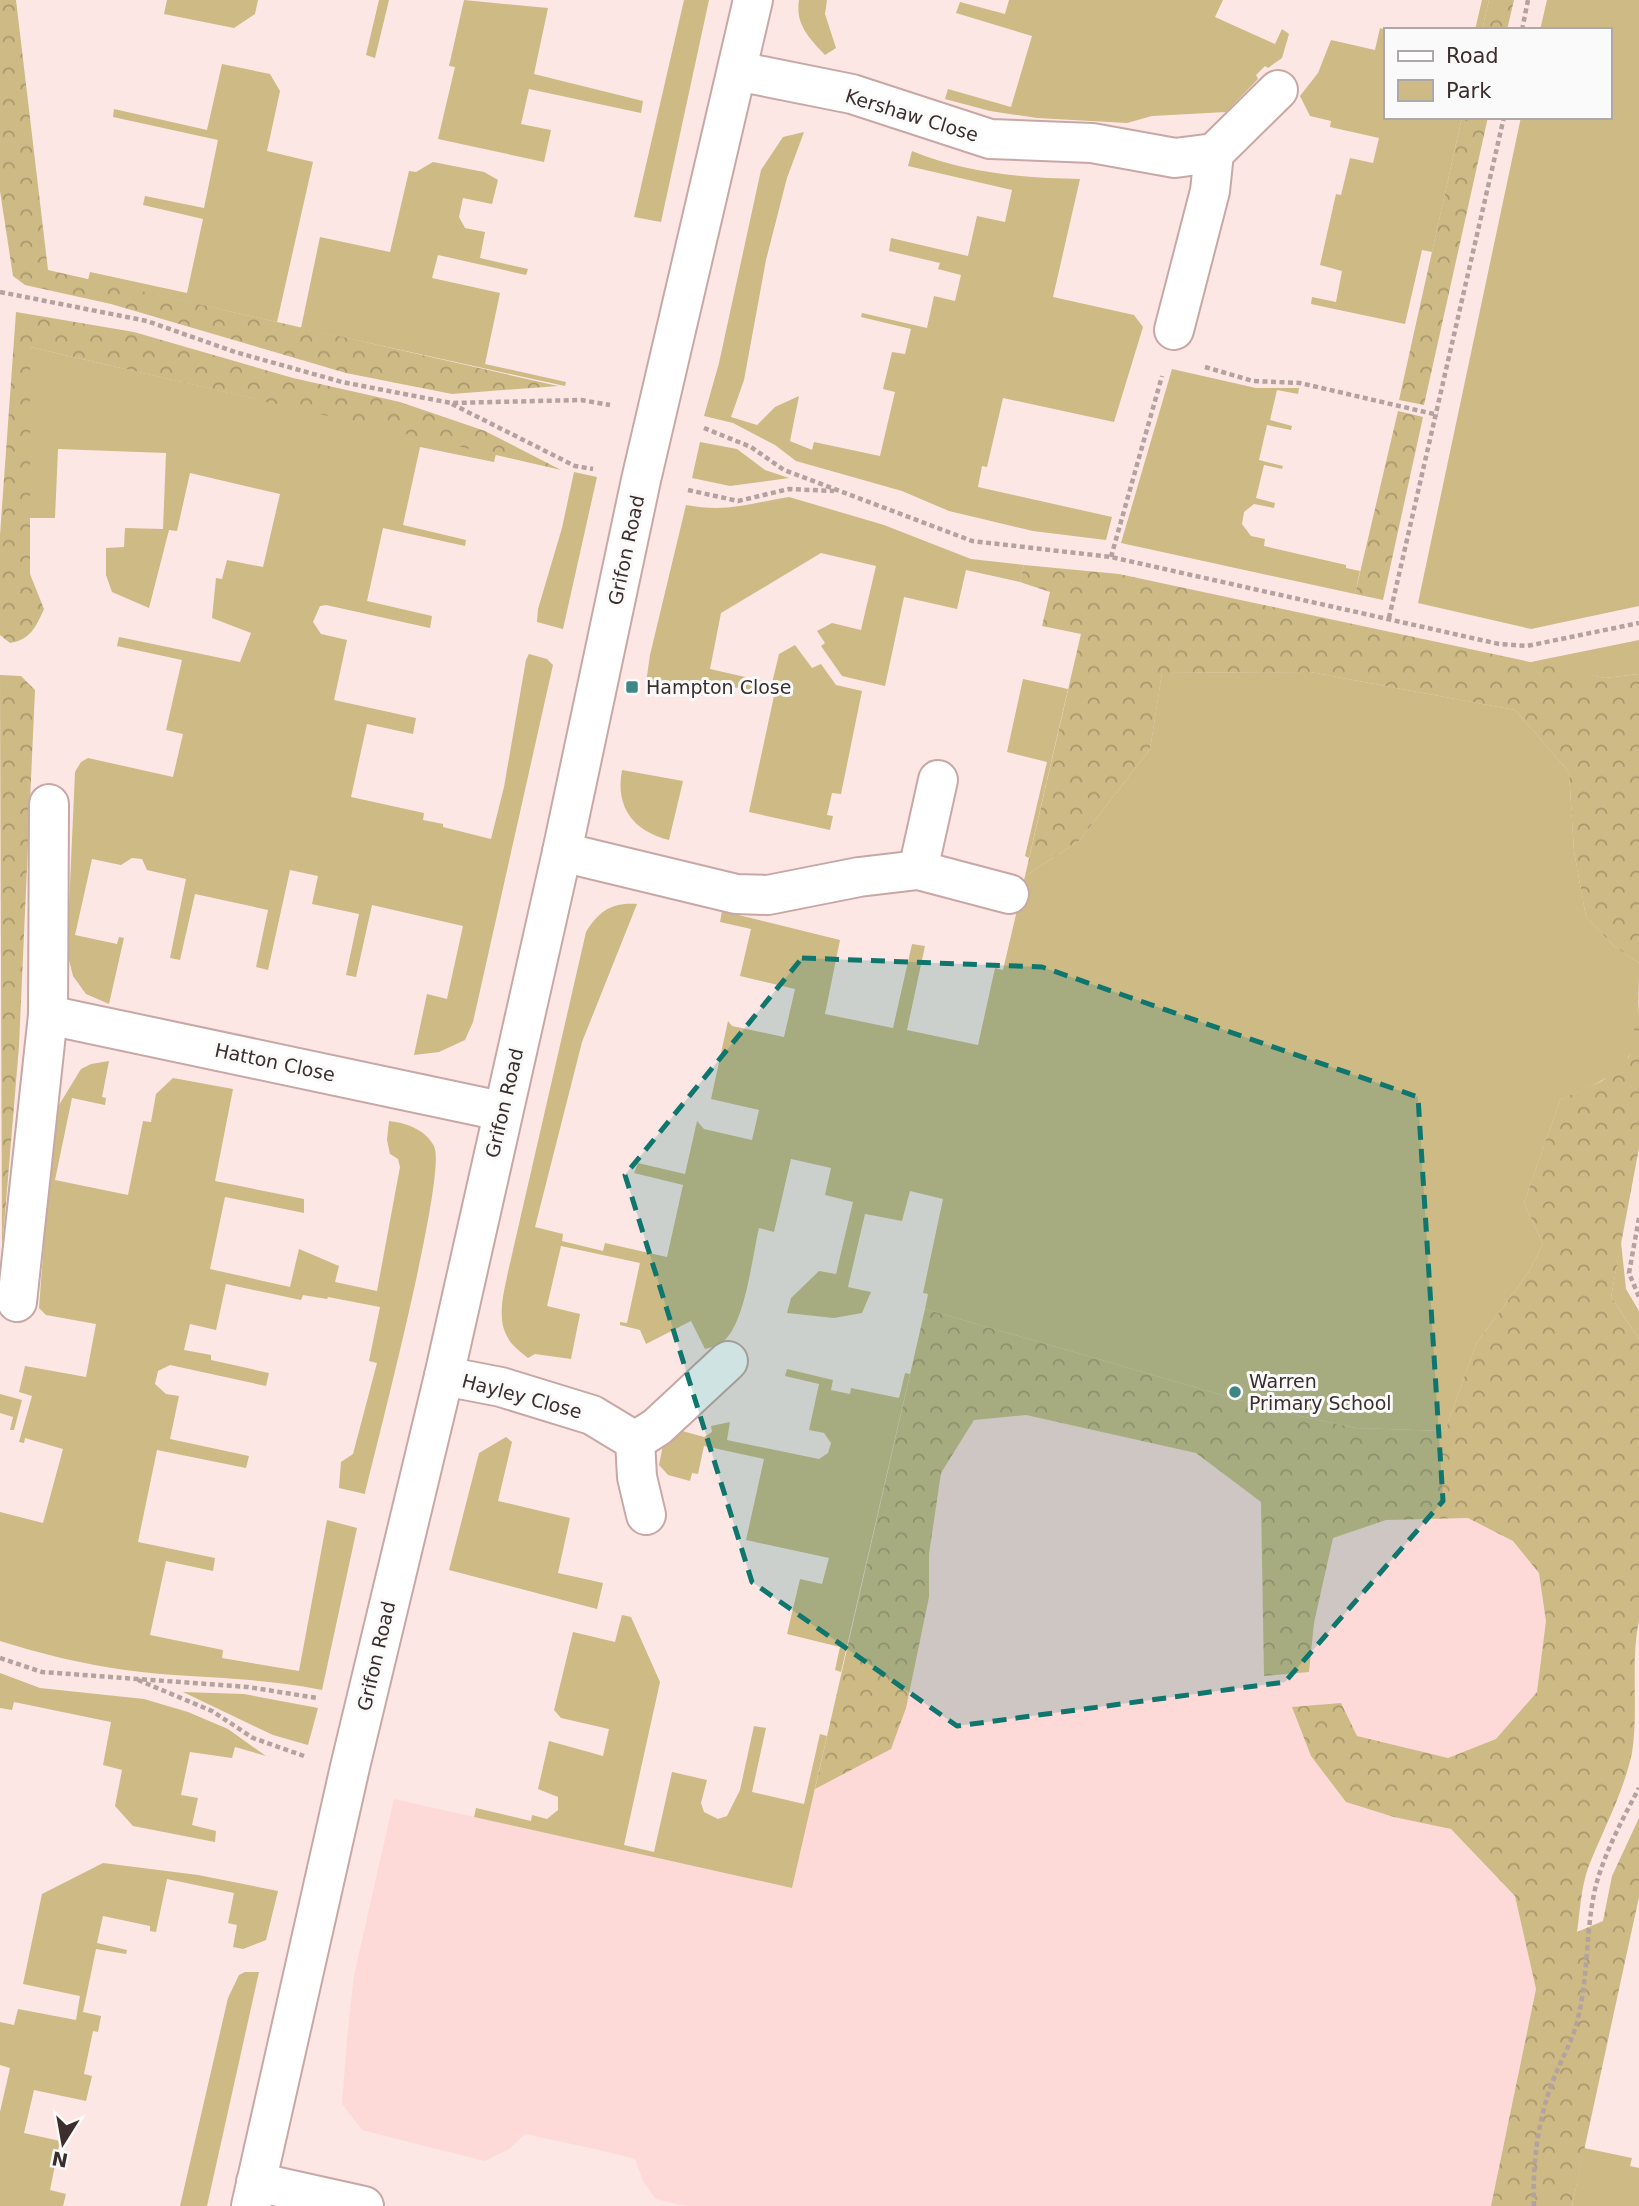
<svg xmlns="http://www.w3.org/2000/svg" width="1639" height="2206" viewBox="0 0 1639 2206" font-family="'DejaVu Sans',sans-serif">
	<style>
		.built { fill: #fddad8 }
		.green { fill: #cdba85 }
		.forest { fill: url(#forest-crowns) }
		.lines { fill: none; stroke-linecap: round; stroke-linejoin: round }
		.minor-casing { stroke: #c8a7a5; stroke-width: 42 }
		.path { stroke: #b4a2a0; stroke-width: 4.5; stroke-dasharray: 5 3.5; stroke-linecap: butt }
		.minor { stroke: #fff; stroke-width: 38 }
		.marked { fill: #0f766e; fill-opacity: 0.2; stroke: #0f766e; stroke-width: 5; stroke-dasharray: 14 9; stroke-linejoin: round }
		.poi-dot { fill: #3f8785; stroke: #fafafa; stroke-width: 2.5 }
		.labels { text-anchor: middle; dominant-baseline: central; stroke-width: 6; stroke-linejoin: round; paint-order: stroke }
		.street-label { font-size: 19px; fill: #3b2e2d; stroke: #fafafa }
		.poi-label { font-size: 19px; fill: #3b2e2d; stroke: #fafafa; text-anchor: start }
	</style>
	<defs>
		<pattern id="forest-crowns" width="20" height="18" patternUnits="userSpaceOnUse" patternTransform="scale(1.75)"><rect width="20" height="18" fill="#cdba85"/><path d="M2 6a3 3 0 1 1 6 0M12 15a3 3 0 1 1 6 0" fill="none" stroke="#a8986d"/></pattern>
	</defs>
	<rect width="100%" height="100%" fill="#fce7e5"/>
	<polygon class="built" points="1089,598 1639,709 1639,1003 1588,1271 1639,1428 1536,1989 1491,2206 686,2206 656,2199 644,2183 635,2159 599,2150 525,2134 509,2149 485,2161 362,2130 342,2104 347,2039 354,1975 394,1799 792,1888"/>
	<g class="green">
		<polygon points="167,0 258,0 255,14 234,28 164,14"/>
		<polygon points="379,0 389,0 375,58 366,55"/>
		<polygon points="464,0 548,8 534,74 643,101 641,113 529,89 521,124 551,130 544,162 438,139 455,67 449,66"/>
		<polygon points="684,0 709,0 661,222 634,217"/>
		<path d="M799 0H827L825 14 836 48 825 55C809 38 795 24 799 0Z"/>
		<polygon points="1009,0 1223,0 1215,17 1275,44 1282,29 1289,34 1282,58 1268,68 1265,66 1256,75 1258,79 1226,112 1152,116 1127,123 1037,118 990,111 945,99 948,89 1011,107 1032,36 956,13 960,2 1005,14"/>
		<polygon points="1482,0 1489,0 1482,30 1475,30"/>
		<polygon points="1547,0 1639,0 1639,606 1531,629 1418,603 1521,117 1609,117 1609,30 1540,30"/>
		<polygon points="1380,28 1386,30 1385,117 1462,117 1432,252 1422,250 1405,324 1311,304 1312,297 1336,302 1342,271 1320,265 1336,194 1341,195 1350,158 1373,163 1379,138 1330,127 1331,121 1310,116 1300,96 1318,73 1331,40 1375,50"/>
		<polygon points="222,64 270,74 280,91 267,151 313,162 277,322 88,280 90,272 187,293 203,219 143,205 145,196 204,208 218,140 113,117 114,109 207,130"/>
		<path d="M804 132 787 178 766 260 744 380 731 417 757 425 775 407 799 396 790 441 812 450 814 442 880 456 895 392 883 389 892 352 905 354 911 329 861 317 862 313 927 328 934 296 955 301 961 275 938 269 940 263 889 251 891 238 968 256 977 216 1005 222 1012 190 908 166 912 151C965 173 1023 178 1080 179L1053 297 1134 315 1143 327 1114 422 1003 398 987 467 982 466 978 487 1112 517 1106 540 1033 531 949 511 902 491 796 461 775 445 733 423 704 416 719 363 761 170 783 137Z"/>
		<polygon points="433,162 484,172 498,180 492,204 463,198 459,217 465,228 485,232 480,258 528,269 526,275 438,255 432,278 500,293 485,364 566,382 565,386 301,328 320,237 390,252 409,171 416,172"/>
		<polygon points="30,347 496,454 494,462 420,447 403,525 466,540 465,546 383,528 367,601 432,616 430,628 326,605 320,606 313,622 321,634 347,640 334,700 416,718 413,734 367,724 351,797 424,813 423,820 443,824 443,827 491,839 504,787 526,660 529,654 547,659 553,665 473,1022 465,1040 439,1052 414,1055 427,994 447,999 463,926 372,905 356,977 346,975 359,914 312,904 318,876 290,870 268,970 256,967 268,910 195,894 180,960 170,958 186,879 147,870 142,859 132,858 121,865 92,859 75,935 117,944 119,937 124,938 109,1004 86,994 73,976 67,952 75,772 81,762 88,758 173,777 183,734 166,730 182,660 117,646 119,637 240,662 251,633 212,618 216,578 222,579 227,560 263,567 280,494 190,473 177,531 169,530 149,608 112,592 106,575 106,548 124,547 125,528 163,529 166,453 58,449 55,518 30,518"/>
		<polygon points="1172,369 1256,388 1299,388 1298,394 1277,390 1270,420 1292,426 1291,430 1267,425 1259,460 1283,466 1282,469 1264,465 1256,498 1275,503 1274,508 1254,504 1244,512 1242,524 1251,536 1265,539 1264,546 1346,565 1346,568 1360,571 1355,594 1121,543"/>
		<polygon points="700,442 737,449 765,470 789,478 730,486 692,478"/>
		<polygon points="574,472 597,477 563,629 537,622 538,609 562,528"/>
		<path d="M789 497 884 525 971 559 1024 565 1020 582 966 570 957 609 904 597 885 686 842 676 821 646 825 643 817 631 832 623 861 630 876 566 821 553 721 613 710 669 772 683 779 654 795 645 812 668 821 664 836 685 862 691 841 794 832 793 827 815 833 816 830 830 749 812 774 696 706 681 702 696 646 683 650 655 686 505C727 513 750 503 789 497Z"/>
		<polygon points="1639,640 1639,674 1605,678 1526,663"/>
		<path d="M1310 672 1515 710 1569 772 1574 851 1586 917 1614 946 1639 963C1639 986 1639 1037 1629 1056 1618 1077 1580 1091 1560 1100L1524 1203 1543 1244 1528 1273 1476 1344 1445 1431 1356 1428 1277 1411 925 1309 928 1294 923 1293 943 1199 910 1191 902 1221 865 1214 848 1287 871 1292 862 1313 834 1318 787 1313 791 1298 819 1271 836 1274 853 1202 825 1195 831 1168 791 1159 774 1232 759 1228C752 1257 746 1319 725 1340 720 1346 713 1347 705 1349L691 1321 646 1344 640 1330 620 1325V1322L627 1323 640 1263 561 1246 547 1306 580 1314 571 1359 535 1354 528 1358C521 1352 512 1346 508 1338 496 1319 504 1292 508 1272L586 932C599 911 612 902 637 904L582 1042 535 1227 563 1234 562 1241 603 1251 605 1243 667 1257 683 1185 634 1173 638 1163 685 1174 697 1121 704 1129 752 1140 759 1110 711 1099 728 1021 732 1026 784 1037 795 989 740 976 751 929 720 922 722 911 840 940 825 1014 893 1028 912 944 925 946 907 1030 978 1045 995 968 1003 970 1025 876 1079 841 1150 749 1162 673Z"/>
		<polygon points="1023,679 1068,689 1029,858 1025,856 1047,762 1007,752"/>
		<path d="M622 770 683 781 669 840C633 831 615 807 622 770Z"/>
		<path d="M109 1061 102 1097 106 1098 105 1105 72 1098 55 1180 128 1195 143 1121 151 1122 156 1094 173 1078 233 1089 215 1181 304 1199V1213L225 1197 210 1269 290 1287 299 1249 339 1266 335 1282 377 1291 400 1167 398 1159 390 1154 387 1140 389 1121C406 1123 425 1129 434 1146 448 1173 376 1446 365 1494L339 1488 341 1462 353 1454 377 1363 369 1361 380 1307 328 1297 327 1299 303 1295 301 1300 226 1284 216 1330 190 1324 184 1350 211 1355V1360L269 1373 266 1386 170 1365 158 1371 155 1384 166 1394 179 1396 170 1439 249 1456 246 1468 157 1450 138 1542 215 1558 213 1571 166 1561 150 1635 223 1650 222 1658 299 1671 327 1520 357 1528 322 1690C256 1676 191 1679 125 1670 82 1664 42 1654 0 1641V1512L43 1523 63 1449 25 1438 24 1443 19 1442 32 1396 19 1392 25 1366 86 1377 96 1324 46 1315 39 1308 49 1175 59 1105 81 1069 91 1064Z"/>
		<polygon points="1621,1242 1626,1289 1639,1311 1639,1339 1611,1297"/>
		<polygon points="787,1369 833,1380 831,1390 850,1394 851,1388 899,1398 905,1373 910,1374 841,1672 835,1670 840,1647 787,1634 800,1579 822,1584 829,1558 746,1540 764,1459 704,1446 698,1474 692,1473 690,1481 668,1475 659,1465 664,1440 675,1429 704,1437 712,1432 711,1426 730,1422 727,1440 819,1459 828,1453 831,1443 824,1433 809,1430 819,1384 785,1376"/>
		<polygon points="0,1394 22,1400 14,1430 10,1430 13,1417 0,1413"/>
		<polygon points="506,1437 512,1442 498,1501 570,1518 558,1573 603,1583 597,1609 449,1570 479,1453"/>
		<polygon points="622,1615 631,1617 660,1682 624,1845 654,1852 672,1772 707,1780 701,1803 704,1812 718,1819 727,1816 740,1790 754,1726 766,1728 752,1792 804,1804 820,1734 827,1736 792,1888 474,1817 476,1808 531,1821 532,1815 547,1819 558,1810 558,1797 538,1789 549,1741 603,1756 609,1729 561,1718 554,1710 573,1632 615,1642"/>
		<polygon points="0,1673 40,1688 144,1699 188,1712 228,1729 266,1756 235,1747 232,1758 190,1752 181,1795 198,1798 192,1825 216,1831 215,1842 133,1826 115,1806 122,1770 103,1765 111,1722 14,1702 12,1710 0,1708"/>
		<polygon points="183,1692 244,1694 318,1708 308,1745 273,1735"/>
		<polygon points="103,1863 198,1875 278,1891 266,1940 243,1949 233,1947 237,1925 228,1923 234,1893 167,1879 156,1932 150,1931 150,1926 103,1916 97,1943 127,1950 126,1954 96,1949 83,2012 101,2016 98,2032 93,2031 84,2074 92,2076 86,2101 34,2090 24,2133 60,2141 50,2190 66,2194 63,2206 0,2206 0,2112 10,2068 0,2065 0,2022 14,2025 18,2009 76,2020 80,1996 23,1984 42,1894"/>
		<polygon points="245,1972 259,1972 207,2206 180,2206 228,1998 239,1975"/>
		<polygon points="1584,2148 1632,2158 1630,2166 1639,2168 1639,2206 1572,2206"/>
	</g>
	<g class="forest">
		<polygon points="0,0 16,0 48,270 558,386 452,394 346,373 111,304 25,285 13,276 0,191"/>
		<polygon points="1489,0 1514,0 1507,30 1482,30"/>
		<polygon points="1462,117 1488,117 1424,405 1399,400"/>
		<path d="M16 312 134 332 293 378 400 402 485 431 561 470 30 347V574L44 609C36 627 30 640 10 643L0 635V535Z"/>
		<polygon points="1398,411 1423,417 1383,600 1355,594"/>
		<polygon points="1024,565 1119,574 1605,678 1639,674 1639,963 1614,946 1586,917 1574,851 1569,772 1515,710 1310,672 1162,673 1150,749 1079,841 1025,876 1081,634 1042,626 1050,592 1020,582"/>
		<polygon points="0,675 21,676 35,690 19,1046 2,1250"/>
		<path d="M1639 1003V1148L1611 1297 1639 1339V1620C1630 1664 1639 1709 1632 1753 1623 1794 1603 1830 1588 1868 1581 1888 1580 1911 1577 1932L1603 1921 1612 1876 1639 1818V1897L1572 2206H1491L1536 1989 1515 1896 1451 1829 1394 1817 1346 1802 1311 1756 1292 1707 1341 1703 1357 1736 1448 1758 1496 1739 1537 1692 1546 1621 1539 1573 1513 1541 1468 1518 1386 1520 1333 1538 1314 1623 1309 1672 1264 1676 1261 1502 1196 1453 1026 1415 974 1420 941 1473 929 1554V1597L906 1708 891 1749 815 1789 925 1309 1277 1411 1356 1428 1445 1431 1476 1344 1528 1273 1543 1244 1524 1203 1560 1100 1602 1081 1629 1057Z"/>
	</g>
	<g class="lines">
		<g class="minor-casing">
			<g id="minor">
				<polyline points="737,71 852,94 990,139 1092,143 1175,158 1214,153 1278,90"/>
				<polyline points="1174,330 1210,191 1214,153"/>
				<polyline points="562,852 736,894 768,895 859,877 918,870 1009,894"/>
				<polyline points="918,870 938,780"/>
				<polyline points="48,1015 501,1111"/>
				<polyline points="17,1302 48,1015 49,804"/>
				<polyline points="444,1376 501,1387 592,1415 635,1441 637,1477 646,1515"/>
				<polyline points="635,1441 657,1427 728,1361"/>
				<polyline points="256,2182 364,2206"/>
				<polyline points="251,2206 350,1767 444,1376 562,852 641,480 753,0"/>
			</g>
		</g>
		<g class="path">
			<polyline points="1522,30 1528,0"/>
			<polyline points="0,292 147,321 235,352 342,382 451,403 581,400 610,405"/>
			<polyline points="1205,367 1253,381 1300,383 1438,415"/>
			<polyline points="452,404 575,466 593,469"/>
			<polyline points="704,428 751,447 784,470 972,541 1111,557 1499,644 1527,646 1639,623"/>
			<polyline points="688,490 738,501 789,489 834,491"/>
			<polyline points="1111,557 1162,376"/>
			<polyline points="1389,618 1504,117"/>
			<polyline points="1639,1218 1629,1273 1639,1297"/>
			<polyline points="0,1658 42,1672 248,1687 317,1698"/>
			<polyline points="138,1680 212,1711 253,1738 304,1756"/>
			<path d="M1534 2206C1532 2166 1538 2118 1553 2081 1560 2061 1572 2042 1577 2022 1589 1977 1585 1930 1596 1885 1605 1852 1623 1818 1639 1788"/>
		</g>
		<use href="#minor" class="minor"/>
	</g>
	<path class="marked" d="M802 958 1042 967 1418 1097 1443 1501 1285 1682 957 1726 752 1582 625 1175Z"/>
	<g class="poi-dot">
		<rect x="625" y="680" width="14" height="14" rx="3.5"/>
		<circle cx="1235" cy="1392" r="7"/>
	</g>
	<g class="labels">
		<g class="street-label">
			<text transform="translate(912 115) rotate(17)">Kershaw Close</text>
			<text transform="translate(626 550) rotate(-78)">Grifon Road</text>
			<text transform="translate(275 1062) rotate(12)">Hatton Close</text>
			<text transform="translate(504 1103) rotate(-77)">Grifon Road</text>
			<text transform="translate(522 1396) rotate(15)">Hayley Close</text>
			<text transform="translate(376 1656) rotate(-77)">Grifon Road</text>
		</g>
		<g class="poi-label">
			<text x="646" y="687">Hampton Close</text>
			<text x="1249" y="1381">Warren<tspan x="1249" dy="22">Primary School</tspan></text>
		</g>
	</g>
	<rect x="1384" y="28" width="228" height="91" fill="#fafafa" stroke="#aea8a8" stroke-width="2"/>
	<rect x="1398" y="51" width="35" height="10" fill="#ffffff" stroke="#aea8a8" stroke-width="2"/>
	<text x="1446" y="63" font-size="21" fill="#3b2e2d">Road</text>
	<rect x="1398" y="80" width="35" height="21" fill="#cdba85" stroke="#aea8a8" stroke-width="2"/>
	<text x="1446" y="98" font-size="21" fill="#3b2e2d">Park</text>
	<g transform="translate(63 2143) rotate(191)" stroke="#fafafa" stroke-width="5" paint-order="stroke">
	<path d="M0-5L12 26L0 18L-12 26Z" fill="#3b2e2d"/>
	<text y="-10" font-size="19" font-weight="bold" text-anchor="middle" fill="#3b2e2d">N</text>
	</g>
</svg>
